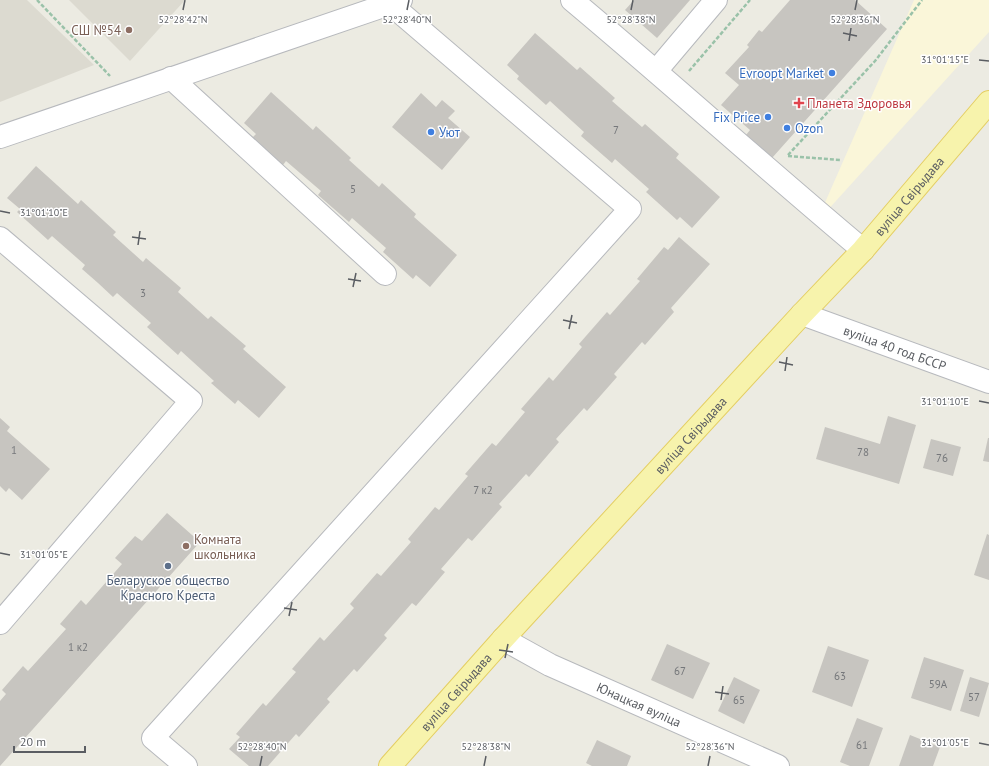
<svg xmlns="http://www.w3.org/2000/svg" width="989" height="766" viewBox="0 0 989 766" font-family="'PT Sans',sans-serif">
	<style>
		.commercial { fill: #faf6d9 }
		.education { fill: #dcdad0 }
		.building { fill: #c7c5c0 }
		.lines { fill: none; stroke-linecap: round; stroke-linejoin: round }
		.minor-casing { stroke: #b7b9bd; stroke-width: 24 }
		.major-casing { stroke: #e4ce63; stroke-width: 24 }
		.path { stroke: #9ac2a9; stroke-width: 2.5; stroke-dasharray: 4 2; stroke-linecap: butt }
		.minor { stroke: #fff; stroke-width: 22 }
		.major { stroke: #f7f3ac; stroke-width: 22 }
		.ticks { fill: none; stroke: #5a5d62; stroke-width: 1.5 }
		.education-dot { fill: #8d6e63; stroke: #fff; stroke-width: 1.5 }
		.shop-dot { fill: #3f7fe0; stroke: #fff; stroke-width: 1.5 }
		.health-dot { fill: #e0444e; stroke: #fff; stroke-width: 1.5 }
		.service-dot { fill: #5c6f8a; stroke: #fff; stroke-width: 1.5 }
		.labels { text-anchor: middle; dominant-baseline: central; stroke-width: 3; stroke-linejoin: round; paint-order: stroke }
		.number-label { font-size: 11px; fill: #75777a }
		.education-label { font-size: 13px; fill: #785e54; stroke: #fff; text-anchor: end }
		.shop-label { font-size: 13px; fill: #366cbe; stroke: #fff; text-anchor: end }
		.health-label { font-size: 13px; fill: #be3a42; stroke: #fff; text-anchor: start }
		.street-label { font-size: 13px; fill: #5a5d62; stroke: #fff }
		.service-label { font-size: 13px; fill: #4e5e75; stroke: #fff }
		.ticks-label { font-size: 10px; text-anchor: middle; fill: #5a5d62; stroke: #fff; stroke-width: 3; stroke-linejoin: round; paint-order: stroke }
	</style>
	<rect width="100%" height="100%" fill="#ecebe2"/>
	<polygon class="commercial" points="914,0 989,0 989,32 816,223"/>
	<g class="education">
		<polygon points="0,0 27,0 94,65 0,102"/>
		<polygon points="69,0 185,0 130,61"/>
	</g>
	<g class="building">
		<polygon points="634,0 690,0 657,38 625,10"/>
		<polygon points="790,0 855,0 887,29 772,158 746,135 750,130 721,105 739,85 725,73 749,47 747,45 759,30 762,32"/>
		<polygon points="535,33 577,70 580,67 615,98 612,101 642,127 645,124 679,154 676,158 720,197 692,228 680,217 677,220 646,192 649,189 615,159 612,163 581,136 584,132 550,101 546,105 517,79 519,76 507,65"/>
		<polygon points="271,92 313,130 316,126 351,158 349,160 379,187 382,183 416,214 414,217 457,255 430,287 416,275 413,279 383,252 386,248 352,218 349,222 318,195 321,191 286,161 283,165 252,138 256,134 244,123"/>
		<polygon points="421,93 436,107 442,100 455,111 448,118 470,137 442,170 392,127"/>
		<polygon points="36,166 78,204 81,200 116,232 113,235 143,262 146,258 181,288 178,292 208,319 211,316 246,346 243,349 286,387 259,418 238,400 235,404 211,383 214,381 181,351 178,355 147,327 151,323 117,293 113,297 98,283 82,269 85,265 52,236 48,240 17,212 20,209 7,198"/>
		<polygon points="679,237 710,264 671,308 674,312 645,345 642,342 614,374 617,377 587,411 584,408 556,439 559,442 529,477 526,474 499,504 502,507 472,541 468,538 441,569 445,572 416,606 412,603 384,635 387,638 357,672 354,669 327,699 330,702 299,737 296,734 268,766 249,766 229,749 240,737 236,734 263,703 266,706 296,672 292,669 320,637 324,641 354,608 350,604 377,573 381,576 411,542 408,539 435,507 439,510 468,476 465,474 492,443 496,446 525,412 521,409 549,377 553,381 582,347 579,344 607,312 610,315 640,281 637,279 664,247 668,250"/>
		<polygon points="888,416 916,425 899,484 816,459 825,427 880,444"/>
		<polygon points="0,418 10,427 7,431 50,469 22,500 9,488 6,492 0,486"/>
		<polygon points="988,438 989,438 989,462 983,461"/>
		<polygon points="931,439 961,447 953,476 923,468"/>
		<polygon points="167,513 200,542 0,766 0,701 6,694 2,690 23,666 28,671 66,629 60,624 81,600 86,605 122,564 115,558 135,536 142,541"/>
		<polygon points="987,534 989,535 989,580 974,575"/>
		<polygon points="667,644 710,663 693,699 651,680"/>
		<polygon points="828,646 869,660 852,707 812,692"/>
		<polygon points="924,657 964,670 951,711 911,698"/>
		<polygon points="734,677 760,690 744,724 718,711"/>
		<polygon points="970,677 989,683 979,717 960,711"/>
		<polygon points="857,718 883,728 869,766 850,766 840,762"/>
		<polygon points="910,735 940,747 933,766 899,766"/>
		<polygon points="597,740 631,756 627,766 592,766 586,763"/>
	</g>
	<g class="lines">
		<g class="minor-casing">
			<g id="minor">
				<path d="M572 0C670 82 765 168 863 250"/>
				<polyline points="656,71 716,0"/>
				<polyline points="171,78 385,274"/>
				<polyline points="0,137 401,0"/>
				<polyline points="0,238 191,401 0,623"/>
				<path id="s1" d="M802 314 989 382"/>
				<path id="s2" d="M503 639 550 665 778 766"/>
				<polyline points="186,766 153,738 630,209 389,3"/>
			</g>
		</g>
		<g class="major-casing">
			<g id="major">
				<path id="s3" d="M390 766 503 639 802 314 863 250 989 102"/>
			</g>
		</g>
		<g class="path">
			<polyline points="37,0 110,76"/>
			<polyline points="689,71 750,0"/>
			<polyline points="788,155 875,61 922,0"/>
			<polyline points="788,156 840,160"/>
		</g>
		<use href="#minor" class="minor"/>
		<use href="#major" class="major"/>
	</g>
	<path class="ticks" d="M183 10 185 0M407 10 409 0M631 10 633 0M855 10 857 0M843 33 857 36M849 41 851 28M979 60 989 61M0 211 10 213M132 237 146 239M138 245 140 231M348 279 361 281M353 287 356 273M563 320 577 323M569 329 572 315M779 362 793 365M785 371 787 357M979 401 989 403M0 553 10 555M284 608 297 610M289 616 292 602M499 650 513 652M505 658 508 644M715 692 729 694M721 700 723 686M979 743 989 745M260 766 262 756M484 766 486 756M708 766 710 756"/>
	<g class="education-dot">
		<circle cx="129" cy="30" r="4"/>
		<circle cx="186" cy="546" r="4"/>
	</g>
	<g class="shop-dot">
		<circle cx="832" cy="73" r="4"/>
		<circle cx="768" cy="117" r="4"/>
		<circle cx="787" cy="128" r="4"/>
		<circle cx="431" cy="132" r="4"/>
	</g>
	<path class="health-dot" d="M797 97h4v4h4v4h-4v4h-4v-4h-4v-4h4z"/>
	<circle class="service-dot" cx="168" cy="566" r="4"/>
	<g class="labels">
		<g class="number-label">
			<text x="616" y="130">7</text>
			<text x="353" y="189">5</text>
			<text x="143" y="293">3</text>
			<text x="14" y="450">1</text>
			<text x="863" y="452">78</text>
			<text x="942" y="458">76</text>
			<text x="483" y="490">7 к2</text>
			<text x="78" y="647">1 к2</text>
			<text x="680" y="671">67</text>
			<text x="840" y="676">63</text>
			<text x="938" y="684">59А</text>
			<text x="974" y="697">57</text>
			<text x="739" y="700">65</text>
			<text x="862" y="745">61</text>
		</g>
		<g class="education-label">
			<text x="121" y="30">СШ №54</text>
			<text x="194" y="539" text-anchor="start">Комната<tspan x="194" dy="15">школьника</tspan></text>
		</g>
		<g class="shop-label">
			<text x="824" y="73">Evroopt Market</text>
			<text x="760" y="117">Fix Price</text>
			<text x="795" y="128" text-anchor="start">Ozon</text>
			<text x="439" y="132" text-anchor="start">Уют</text>
		</g>
		<g class="health-label">
			<text x="807" y="103">Планета Здоровья</text>
		</g>
		<g class="street-label">
			<text stroke="none"><textPath href="#s3" startOffset="771">вуліца Свірыдава</textPath></text>
			<text stroke="none"><textPath href="#s1" startOffset="99">вуліца 40 год БССР</textPath></text>
			<text stroke="none"><textPath href="#s3" startOffset="447">вуліца Свірыдава</textPath></text>
			<text stroke="none"><textPath href="#s3" startOffset="99">вуліца Свірыдава</textPath></text>
			<text stroke="none"><textPath href="#s2" startOffset="151">Юнацкая вуліца</textPath></text>
		</g>
		<g class="service-label">
			<text x="168" y="580">Беларуское общество<tspan x="168" dy="15">Красного Креста</tspan></text>
		</g>
	</g>
	<g class="ticks-label">
		<text x="183" y="23">52°28'42"N</text>
		<text x="407" y="23">52°28'40"N</text>
		<text x="631" y="23">52°28'38"N</text>
		<text x="855" y="23">52°28'36"N</text>
		<text x="945" y="63">31°01'15"E</text>
		<text x="44" y="216">31°01'10"E</text>
		<text x="945" y="405">31°01'10"E</text>
		<text x="44" y="558">31°01'05"E</text>
		<text x="945" y="746">31°01'05"E</text>
		<text x="262" y="750">52°28'40"N</text>
		<text x="486" y="750">52°28'38"N</text>
		<text x="710" y="750">52°28'36"N</text>
	</g>
	<path d="M14 746v6h71v-6" fill="none" stroke="#5a5d62" stroke-width="2"/>
	<text x="20" y="746" font-size="12" fill="#5a5d62" stroke="#ffffff" stroke-width="3" paint-order="stroke">20 m</text>
</svg>
